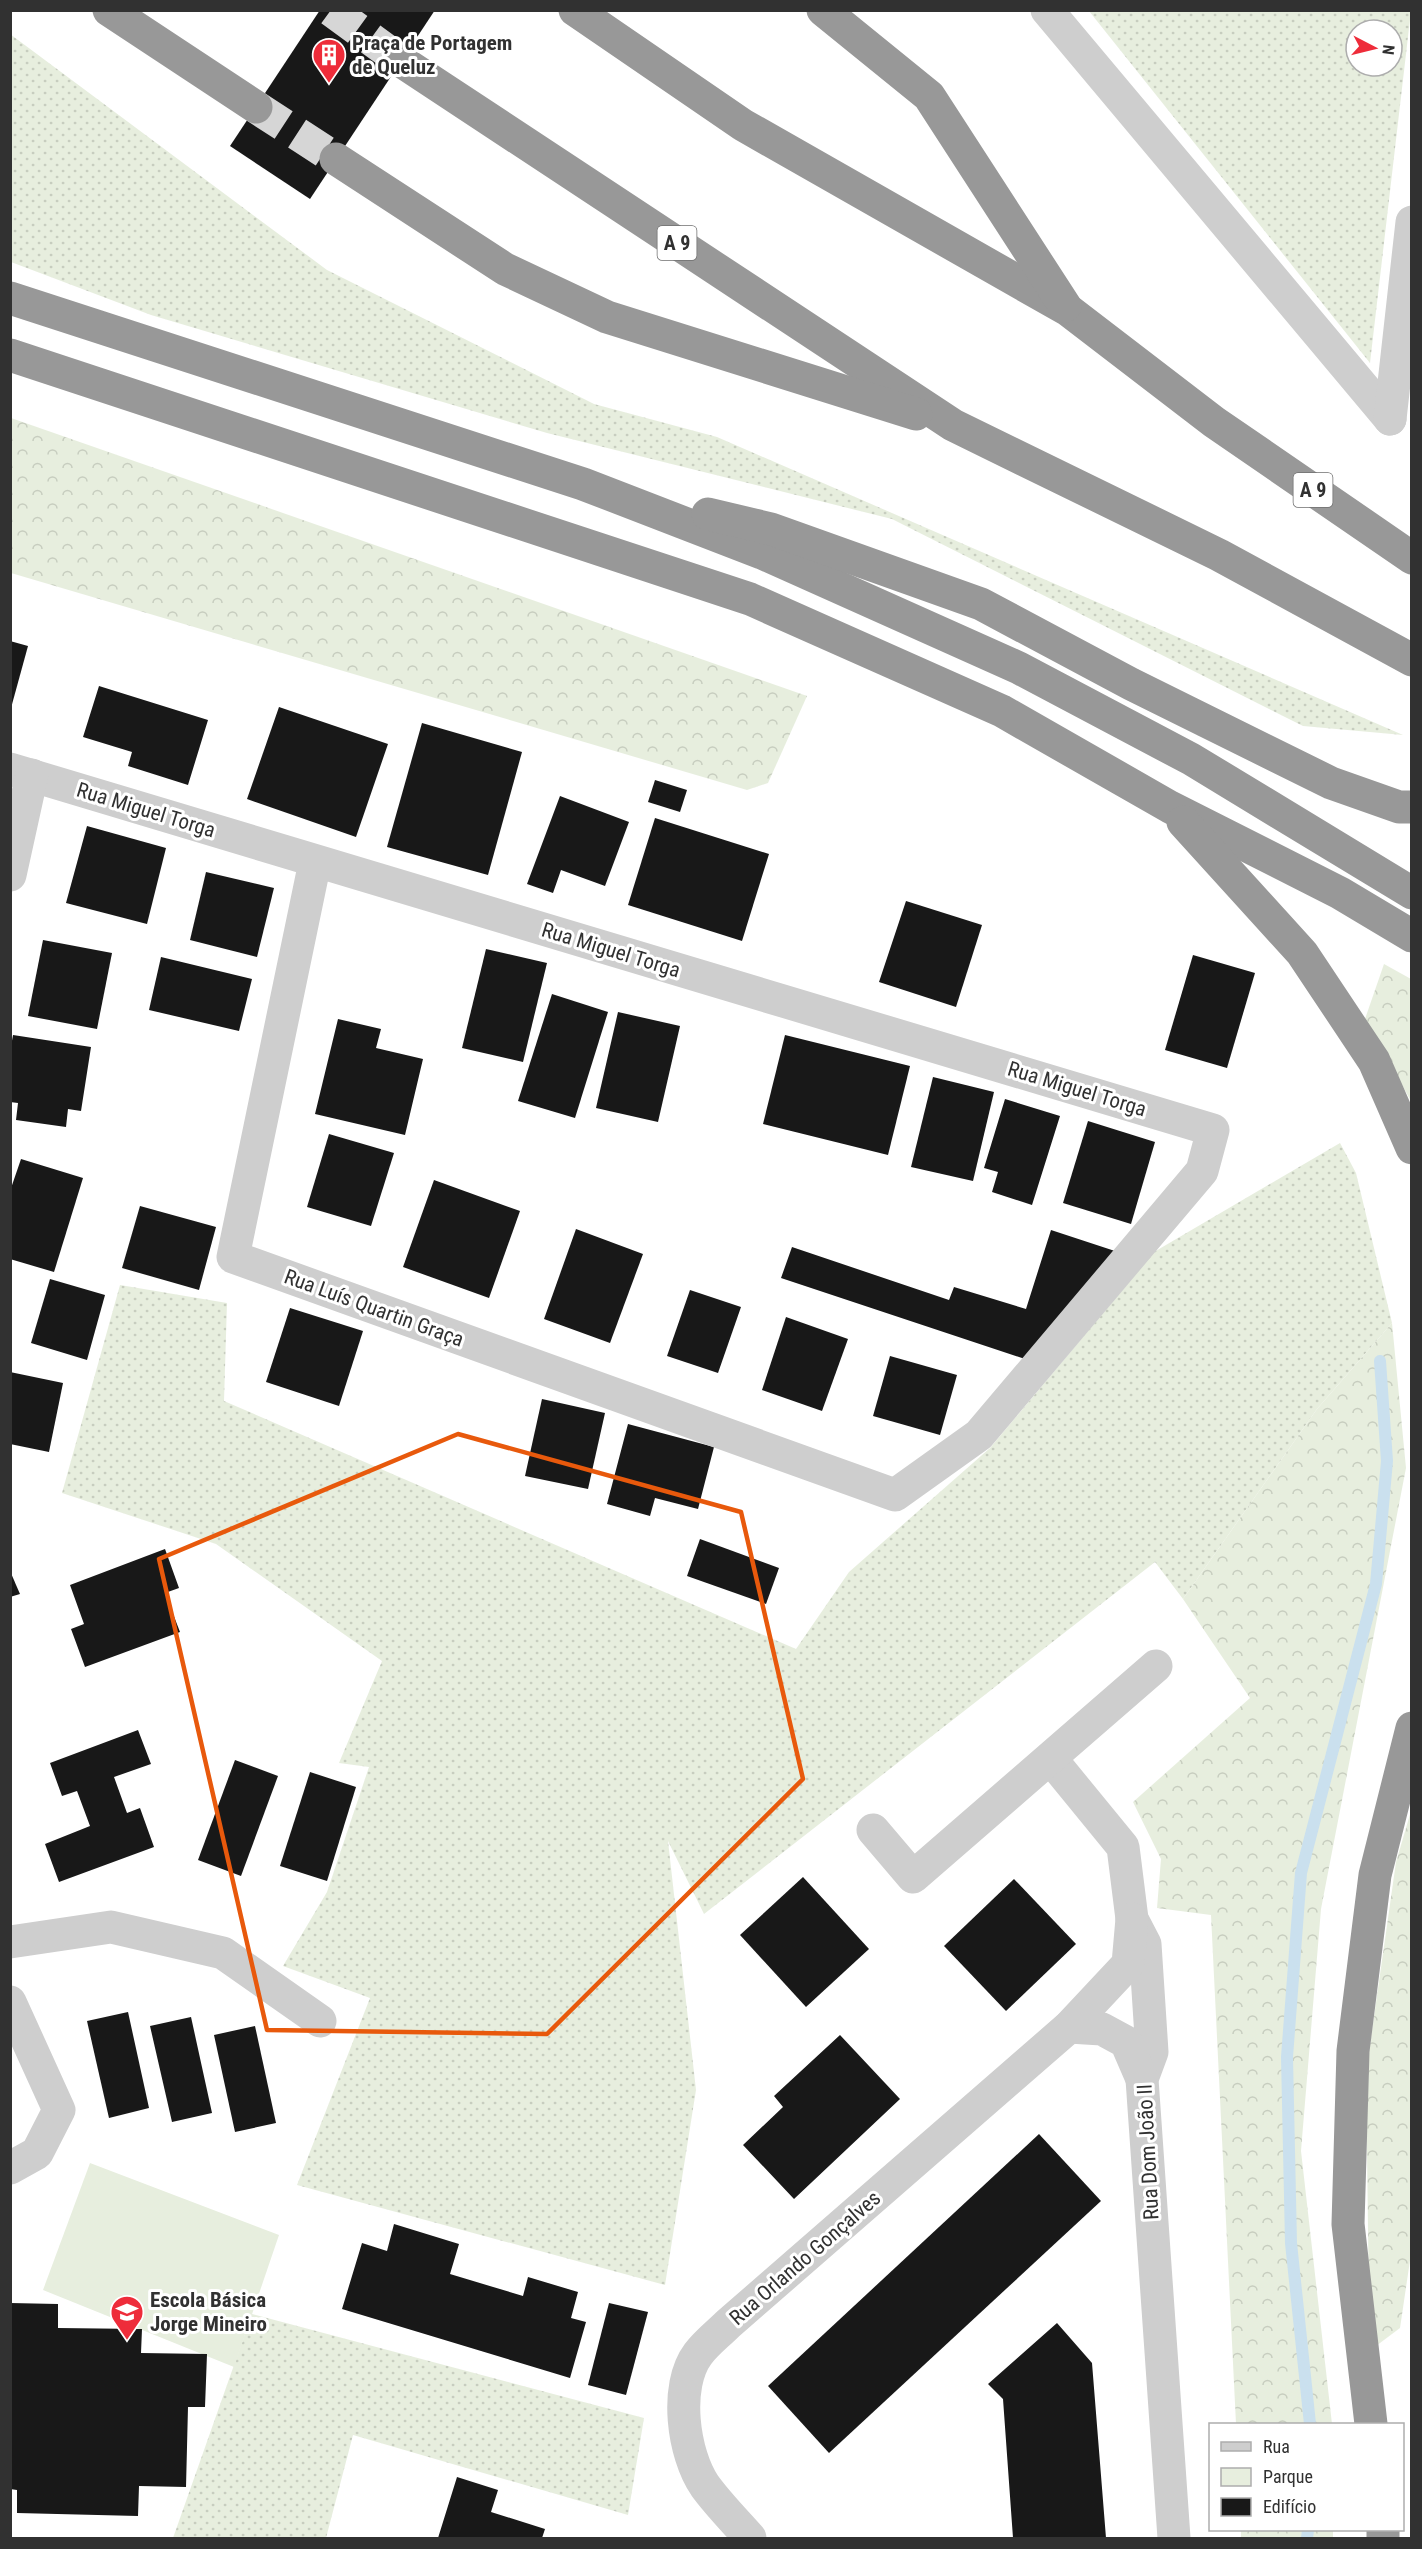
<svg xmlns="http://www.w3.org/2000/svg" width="1422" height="2549" viewBox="0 0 1422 2549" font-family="'Roboto Condensed',sans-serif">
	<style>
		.green { fill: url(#green-dots); fill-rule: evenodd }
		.forest { fill: url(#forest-crowns) }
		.pitch { fill: #e7eede }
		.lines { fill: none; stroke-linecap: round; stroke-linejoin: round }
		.stream { stroke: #cae0ee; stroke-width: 12 }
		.building { fill: #181818 }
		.highway-tunnel { stroke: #d6d6d6; stroke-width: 33; stroke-dasharray: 33 16; stroke-linecap: butt }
		.minor { stroke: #cecece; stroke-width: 33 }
		.highway { stroke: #989898; stroke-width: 33 }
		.marked { fill: none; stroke: #e8590c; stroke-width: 4.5; stroke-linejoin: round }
		.labels { text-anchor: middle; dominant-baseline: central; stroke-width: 6; stroke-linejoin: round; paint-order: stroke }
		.shield { fill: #fff; stroke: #6f6f6f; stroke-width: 1.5 }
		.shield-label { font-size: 20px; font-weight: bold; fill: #313131 }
		.poi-label { font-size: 21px; font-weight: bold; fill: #313131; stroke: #fff; text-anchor: start }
		.street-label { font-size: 21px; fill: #313131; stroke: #fff }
	</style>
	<defs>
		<pattern id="green-dots" width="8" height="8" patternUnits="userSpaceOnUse" patternTransform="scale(1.5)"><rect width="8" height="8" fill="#e7eede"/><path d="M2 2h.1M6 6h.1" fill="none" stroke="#c7cdbf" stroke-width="1.8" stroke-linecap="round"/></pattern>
		<pattern id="forest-crowns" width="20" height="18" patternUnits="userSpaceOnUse" patternTransform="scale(1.5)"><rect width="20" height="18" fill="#e7eede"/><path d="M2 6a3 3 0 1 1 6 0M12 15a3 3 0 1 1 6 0" fill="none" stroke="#c7cdbf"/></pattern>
	</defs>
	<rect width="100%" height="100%" fill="#fff"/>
	<g class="green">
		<path d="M1089 11H1411L1370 363ZM1356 30H1392V66H1356Z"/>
		<polygon points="10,34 327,270 594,404 717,437 1403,735 1303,726 892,519 547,433 151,315 11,262"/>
		<polygon points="1340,1143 1356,1173 1392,1323 1317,1409 1183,1599 1155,1562 704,1914 668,1841 696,2090 665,2285 297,2185 370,1998 283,1966 327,1892 369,1767 339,1763 382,1661 216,1544 62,1493 120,1285 227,1303 224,1401 796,1649 849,1572 990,1448 1154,1252"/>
		<polygon points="252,2314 644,2418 628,2515 353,2435 326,2538 173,2538"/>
	</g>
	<g class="forest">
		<polygon points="11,418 807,696 768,783 747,790 11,573"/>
		<polygon points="1384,964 1411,979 1411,1101 1365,1019"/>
		<polygon points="1392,1323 1406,1468 1321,1909 1301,2151 1332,2424 1236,2424 1211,1915 1157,1908 1161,1859 1133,1802 1250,1698 1183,1599 1317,1409"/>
		<polygon points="1411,1811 1412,2247 1400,2328 1376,2346 1369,2306 1366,2073 1396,1862"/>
		<rect x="1241" y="2530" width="92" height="8"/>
	</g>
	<polygon class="pitch" points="90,2163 279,2235 234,2367 43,2290"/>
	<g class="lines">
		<g class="stream">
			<polyline points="1310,2424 1291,2243 1287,2057 1301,1873 1376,1584 1387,1461 1380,1361"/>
			<polyline points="1307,2538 1308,2530"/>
		</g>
	</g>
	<g class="building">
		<polygon points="320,10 435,10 310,199 230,146"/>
		<polygon points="10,641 28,646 11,708 10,708"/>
		<polygon points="99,686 208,720 188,785 128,766 132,752 83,737"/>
		<polygon points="279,707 388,744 356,837 247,799"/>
		<polygon points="422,723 522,752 488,875 387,847"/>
		<polygon points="655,780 687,790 680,812 648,802"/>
		<polygon points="560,796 629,822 605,886 561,870 553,893 527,884"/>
		<polygon points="655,818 769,854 742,941 628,905"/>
		<polygon points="87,826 166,848 147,924 66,903"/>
		<polygon points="206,872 274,888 257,957 190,940"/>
		<polygon points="906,901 982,925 956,1007 879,982"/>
		<polygon points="43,940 112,953 97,1029 28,1016"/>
		<polygon points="486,949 547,963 523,1062 462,1048"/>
		<polygon points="1193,955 1255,973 1227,1068 1165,1050"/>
		<polygon points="161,957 252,979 239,1031 149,1010"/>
		<polygon points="552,994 608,1012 575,1118 518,1101"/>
		<polygon points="618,1012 680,1026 658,1122 596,1108"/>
		<polygon points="338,1019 381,1029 376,1048 423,1059 405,1135 315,1114"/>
		<polygon points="13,1035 91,1047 81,1111 68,1109 66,1127 16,1120 18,1103 10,1102 10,1052"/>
		<polygon points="785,1035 910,1066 888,1155 763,1124"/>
		<polygon points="933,1077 994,1092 973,1181 911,1167"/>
		<polygon points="1005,1099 1060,1116 1032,1205 992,1192 998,1172 984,1168"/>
		<polygon points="1088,1121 1155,1142 1131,1224 1063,1203"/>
		<polygon points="329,1134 394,1153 371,1226 307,1207"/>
		<polygon points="21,1159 83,1178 54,1272 10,1259 10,1191"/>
		<polygon points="434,1180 520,1211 489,1298 403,1267"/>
		<polygon points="140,1206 216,1227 199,1290 122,1268"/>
		<polygon points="576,1229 643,1254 610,1343 544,1319"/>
		<polygon points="1051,1230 1121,1253 1037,1363 781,1278 792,1247 949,1300 954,1287 1026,1309"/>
		<polygon points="50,1279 105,1295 87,1360 31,1343"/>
		<polygon points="690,1290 741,1307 718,1373 667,1356"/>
		<polygon points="290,1308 363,1331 339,1406 266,1382"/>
		<polygon points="786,1317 848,1339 822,1411 762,1390"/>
		<polygon points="890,1356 957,1375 940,1435 873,1416"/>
		<polygon points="10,1372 63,1383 49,1452 10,1444"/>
		<polygon points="542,1399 605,1413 588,1489 525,1476"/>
		<polygon points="628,1424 714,1447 698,1509 655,1498 650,1516 607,1504"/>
		<polygon points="700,1539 779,1568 766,1604 687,1576"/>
		<polygon points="165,1549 179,1588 165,1593 180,1632 85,1667 71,1629 84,1624 70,1585"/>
		<polygon points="10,1571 20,1594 10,1597"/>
		<polygon points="138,1730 151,1764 114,1777 127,1813 140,1808 154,1847 59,1882 45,1844 90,1826 77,1791 62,1796 50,1763"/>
		<polygon points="235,1760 278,1776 241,1876 198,1860"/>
		<polygon points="310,1772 356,1787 327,1881 280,1866"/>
		<polygon points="803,1877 869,1949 806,2007 740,1935"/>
		<polygon points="1014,1879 1076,1944 1006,2011 944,1946"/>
		<polygon points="128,2012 149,2108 109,2118 87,2021"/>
		<polygon points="191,2017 212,2113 172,2122 150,2026"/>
		<polygon points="255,2026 276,2123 235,2132 214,2035"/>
		<polygon points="840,2035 900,2099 794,2199 743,2145 783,2107 774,2096"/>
		<polygon points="1039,2134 1101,2201 829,2453 768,2386"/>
		<polygon points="394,2224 459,2244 450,2274 523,2296 528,2277 578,2292 571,2318 586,2322 570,2378 342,2309 362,2243 387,2251"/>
		<polygon points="10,2303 58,2304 58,2328 142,2329 141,2353 207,2354 205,2407 188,2407 186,2487 139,2486 138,2516 17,2513 17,2490 10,2489"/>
		<polygon points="609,2303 648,2312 626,2395 588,2385"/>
		<polygon points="1057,2323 1092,2363 1106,2538 1013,2538 1003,2399 988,2384"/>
		<polygon points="457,2477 498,2490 491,2512 545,2529 542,2538 438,2538"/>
	</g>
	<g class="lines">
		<g class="highway-tunnel">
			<polyline points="331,10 401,61"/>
			<polyline points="256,107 336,159"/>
		</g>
		<g class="minor">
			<polyline points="1047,10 1390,419"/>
			<polyline points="1390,419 1412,222"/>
			<polyline points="10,769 1213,1130 1202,1171 979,1435 895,1495 233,1257 315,862"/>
			<polyline points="10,875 32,775"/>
			<polyline points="1051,1759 1123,1847 1132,1919 1145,1944 1152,2052 1142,2079 1174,2538"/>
			<polyline points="873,1830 913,1877 1156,1666"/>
			<polyline points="10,1942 111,1927 223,1953 320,2021"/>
			<polyline points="10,2002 59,2110 37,2153 10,2168"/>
			<polyline points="1069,2027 1102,2029 1126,2042 1142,2079"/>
			<path d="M750 2538C735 2521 718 2504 705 2486 683 2454 674 2386 698 2354 706 2343 718 2334 728 2324L1069 2027 1128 1964 1132 1919"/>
		</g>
		<g class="highway">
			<polyline points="109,10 256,107"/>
			<polyline points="575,10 743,125 1068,310 1214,422 1412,558"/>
			<polyline points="823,10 929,96 1065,306"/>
			<polyline points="401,61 953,425 1219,555 1412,660"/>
			<polyline points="336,159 505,269 607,317 916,414"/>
			<polyline points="10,298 583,484 762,553 1019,668 1191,759 1412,893"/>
			<polyline points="10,355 750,599 1002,711 1170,807 1340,893 1412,936"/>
			<polyline points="708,514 771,529 981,604 1131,684 1331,783 1399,807 1412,807"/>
			<polyline points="1183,822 1302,953 1374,1061 1412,1148"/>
			<polyline points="1371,2424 1348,2224 1353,2051 1375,1875 1412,1728"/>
			<polyline points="1383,2538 1383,2530"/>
		</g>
	</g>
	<path class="marked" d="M458 1434 741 1512 803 1779 547 2034 267 2030 159 1559Z"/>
	<defs>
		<g id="building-pin" transform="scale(1.725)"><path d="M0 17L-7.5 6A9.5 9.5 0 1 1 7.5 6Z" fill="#ee2c3a" stroke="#fff"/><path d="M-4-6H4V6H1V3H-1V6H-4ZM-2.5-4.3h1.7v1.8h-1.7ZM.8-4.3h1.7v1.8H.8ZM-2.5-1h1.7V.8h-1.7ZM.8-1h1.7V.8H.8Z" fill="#fff"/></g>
		<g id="school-pin" transform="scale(1.725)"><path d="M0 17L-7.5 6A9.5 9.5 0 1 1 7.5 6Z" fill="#ee2c3a" stroke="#fff"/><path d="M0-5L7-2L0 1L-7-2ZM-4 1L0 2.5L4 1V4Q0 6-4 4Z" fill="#fff"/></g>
	</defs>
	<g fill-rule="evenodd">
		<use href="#building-pin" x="329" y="55"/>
		<use href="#school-pin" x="127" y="2312"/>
	</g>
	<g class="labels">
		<g class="shield">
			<rect x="657.5" y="226" width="39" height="34" rx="4.5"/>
			<rect x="1293.5" y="473" width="39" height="34" rx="4.5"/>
		</g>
		<g class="shield-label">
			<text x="677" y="243">A 9</text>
			<text x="1313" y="490">A 9</text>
		</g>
		<g class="poi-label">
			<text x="352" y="43">Praça de Portagem<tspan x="352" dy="24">de Queluz</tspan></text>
			<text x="150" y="2300">Escola Básica<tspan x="150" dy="24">Jorge Mineiro</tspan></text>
		</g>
		<g class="street-label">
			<text transform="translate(146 810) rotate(17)">Rua Miguel Torga</text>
			<text transform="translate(611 950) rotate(17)">Rua Miguel Torga</text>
			<text transform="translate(1077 1089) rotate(17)">Rua Miguel Torga</text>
			<text transform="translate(374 1308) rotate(20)">Rua Luís Quartin Graça</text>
			<text transform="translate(1148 2152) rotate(-93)">Rua Dom João II</text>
			<text transform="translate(805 2258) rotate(-41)">Rua Orlando Gonçalves</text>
		</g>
	</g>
	<rect width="1422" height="2549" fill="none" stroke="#313131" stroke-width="24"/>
	<rect x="1209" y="2423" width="195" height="108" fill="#ffffff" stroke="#adadad" stroke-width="1.5"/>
	<rect x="1221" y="2442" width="30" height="9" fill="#cecece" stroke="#adadad" stroke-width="1.5"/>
	<text x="1263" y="2453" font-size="18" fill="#313131">Rua</text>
	<rect x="1221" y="2468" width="30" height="18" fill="#e7eede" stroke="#adadad" stroke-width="1.5"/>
	<text x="1263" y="2483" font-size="18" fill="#313131">Parque</text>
	<rect x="1221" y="2498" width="30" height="18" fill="#181818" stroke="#adadad" stroke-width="1.5"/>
	<text x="1263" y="2513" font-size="18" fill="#313131">Edifício</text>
	<g transform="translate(1374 48) rotate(97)"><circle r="28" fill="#ffffff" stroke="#adadad" stroke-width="1.5"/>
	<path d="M0-4.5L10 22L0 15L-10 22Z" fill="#ee2c3a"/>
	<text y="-9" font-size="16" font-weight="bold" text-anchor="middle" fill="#313131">N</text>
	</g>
</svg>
